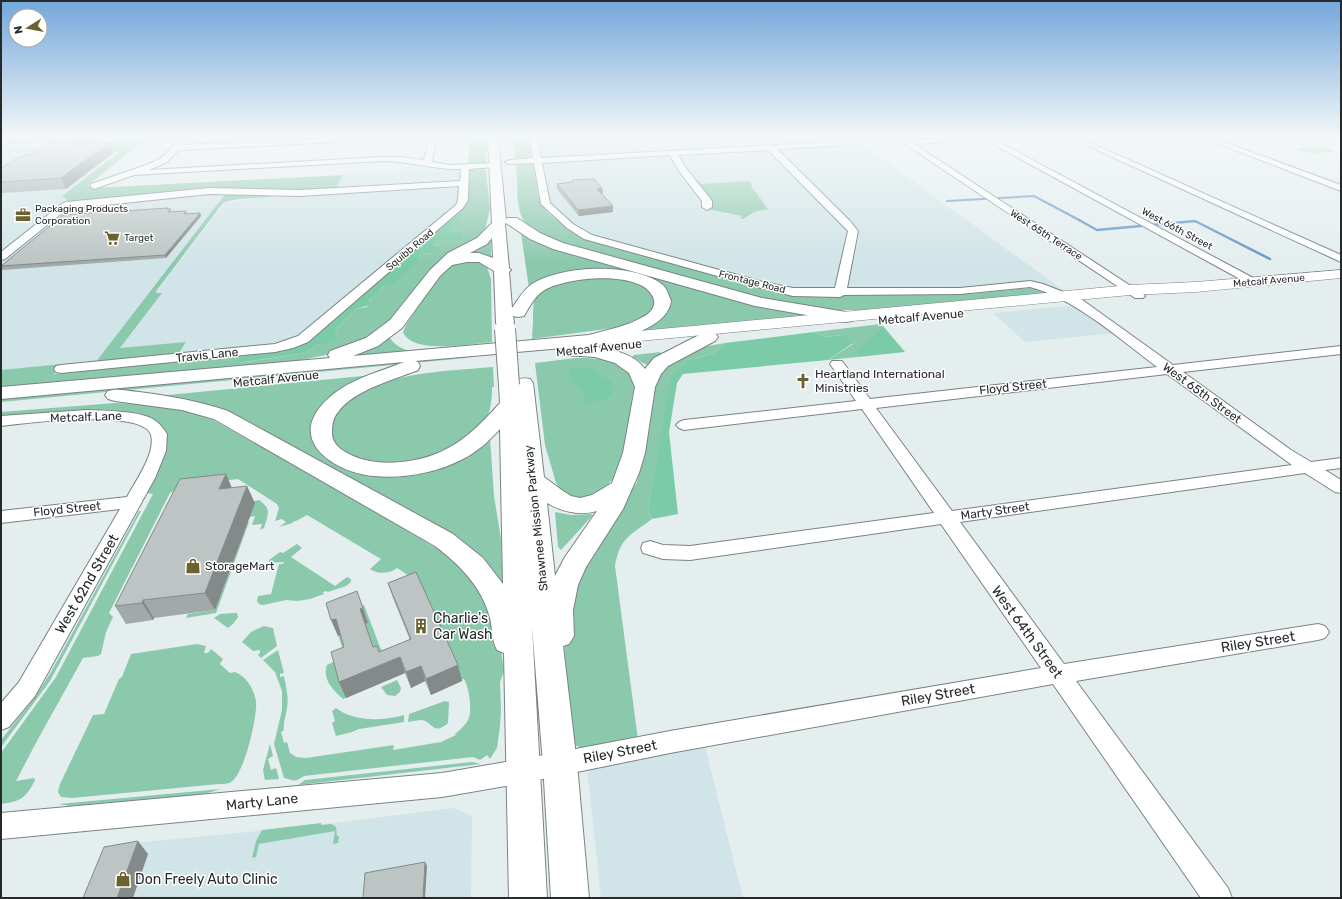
<svg xmlns="http://www.w3.org/2000/svg" width="1342" height="899" viewBox="0 0 1342 899" font-family="Rubik,sans-serif">
	<style>
		.built { fill: #d1e4e7 }
		.green { fill: #8bc9ad; fill-rule: evenodd }
		.forest { fill: #7bcba8 }
		.lines { fill: none; stroke-linecap: round; stroke-linejoin: round }
		.stream-far1 { stroke: #6493c8; stroke-width: 2 }
		.stream { stroke: #6493c8; stroke-width: 2.5 }
		.minor-casing { stroke: #7a8384; stroke-width: 2 }
		.major-casing { stroke: #7a8384; stroke-width: 1 }
		.highway-casing { stroke: #7a8384; stroke-width: 2 }
		.minor { fill: #fff; fill-rule: evenodd }
		.major { fill: #fff; fill-rule: evenodd }
		.highway { fill: #fff; fill-rule: evenodd }
		.highway-bridge-far1-casing { stroke: #7a8384; stroke-width: 16; stroke-linecap: butt }
		.highway-bridge-casing { stroke: #7a8384; stroke-width: 22; stroke-linecap: butt }
		.highway-bridge-far1 { stroke: #fff; stroke-width: 16 }
		.highway-bridge { stroke: #fff; stroke-width: 20 }
		.wall { fill: #a2a9a9 }
		.shaded-wall { fill: #848a89 }
		.building { fill: #bcc5c4; stroke: #848a89 }
		.labels { text-anchor: middle; dominant-baseline: central; stroke-width: 3; stroke-linejoin: round; paint-order: stroke }
		.far-poi-label { font-size: 10px; fill: #262a2a; stroke: #fff; text-anchor: start }
		.far-street-label { font-size: 10px; fill: #262a2a; stroke: #fff }
		.street-label { font-size: 12px; fill: #262a2a; stroke: #fff }
		.poi-label { font-size: 12px; fill: #262a2a; stroke: #fff; text-anchor: start }
		.near-street-label { font-size: 14px; fill: #262a2a; stroke: #fff }
		.near-poi-label { font-size: 14px; fill: #262a2a; stroke: #fff; text-anchor: start }
	</style>
	<rect width="100%" height="100%" fill="#e4eeef"/>
	<g class="built">
		<polygon points="536,138 854,138 1067,293 1041,283 1025,281 939,289 781,288 599,239 583,232 550,204 542,164 543,163 857,145 849,139 835,139 829,142 541,158 539,156"/>
		<polygon points="75,143 91,154 117,153 62,197 71,203 58,206 1,252 1,146"/>
		<polygon points="446,168 459,169 459,181 335,190 343,175"/>
		<polygon points="459,187 456,206 303,334 285,343 171,356 179,353 186,343 120,348 162,293 155,293 156,291 225,203 278,195"/>
		<polygon points="227,192 95,363 1,370 1,261 59,214 74,207"/>
		<polygon points="1068,306 1078,308 1114,333 1025,342 993,313"/>
		<polygon points="705,747 743,898 601,898 587,768"/>
		<polygon points="454,808 472,816 471,898 94,898 114,845 319,825"/>
	</g>
	<g class="green">
		<polygon points="137,138 147,138 87,186 94,188 343,175 335,190 308,191 242,190 69,203 65,198 61,197"/>
		<polygon points="470,138 487,138 486,163 468,165"/>
		<polygon points="512,138 529,138 532,158 516,159"/>
		<polygon points="1323,147 1336,152 1309,153 1296,149"/>
		<path d="M524 163 534 164C536 175 536 195 541 204 547 216 577 234 588 240L772 291 792 295 813 296 968 294 1030 288 1044 291 1046 294 875 310H837L805 308 765 302 552 240C545 236 537 233 530 228 513 214 519 185 516 166Z"/>
		<path d="M483 168 486 171 490 209 484 234 438 263 431 269 394 316 378 332 336 353 296 361 1 387V370L62 364 54 374 283 349 389 271 457 213 463 208 468 171 471 169ZM463 212 465 215 449 229 450 231 461 232 464 234 453 238 435 241 432 245H437L429 253 421 254C408 275 374 285 367 307L356 309 335 330V333L339 337 326 344H318L306 353 239 363 262 354 295 347 312 338 459 213Z"/>
		<polygon points="699,181 701,184 749,181 752,184 751,186 768,209 754,212 743,219 740,218 742,216 712,210 707,211 696,182"/>
		<path d="M226 193 278 195C261 200 240 196 223 203L156 291V293H162L120 348 186 342 179 353 171 356 95 363Z"/>
		<polygon points="521,233 822,315 639,332 669,298 617,272 529,288"/>
		<polygon points="491,238 491,257 459,257"/>
		<path d="M476 260 486 264 491 279 492 342C472 344 412 355 403 332L406 325 442 272 453 263Z"/>
		<path d="M605 276 639 283 655 295V307L649 315 621 327 532 339C532 332 533 327 533 320 533 314 533 308 534 302 542 279 585 279 605 276Z"/>
		<polygon points="881,324 883,326 857,350 858,357 828,360 853,344 841,335 827,337 814,332"/>
		<path d="M389 335C392 345 403 349 412 352L338 359Z"/>
		<path d="M725 343 714 353 695 359 671 380 648 511 652 519C631 535 620 537 615 566L638 740C626 742 586 751 577 746 573 744 571 737 569 733L564 640 573 590 578 585 592 555 637 482 643 460 655 382 662 368 702 347Z"/>
		<polygon points="660,352 662,354 647,365 632,357 634,355"/>
		<polygon points="466,355 466,358 1,402 1,397"/>
		<path d="M576 358C599 358 631 358 634 387L625 444 619 465 613 479 599 493 577 499 562 492 556 483 545 445 535 363Z"/>
		<path d="M493 367 494 387H492C492 420 484 426 459 443 452 447 444 455 436 457 413 464 384 466 361 459 352 457 341 452 335 445 323 431 335 410 347 400 355 394 367 388 376 385 407 372 459 370 493 367Z"/>
		<path d="M373 375 312 429C311 458 339 470 364 473 369 473 375 475 379 474 391 472 403 466 414 463 440 454 465 446 490 438L494 496 501 539 503 592 483 564 235 416 157 396Z"/>
		<path d="M115 403 147 404 177 408 213 420 332 486 451 557 475 584 485 602 501 650 504 671 500 682 501 711 500 726 497 748 490 759 487 755 480 760 473 757 304 776C294 783 294 780 284 778L274 744 282 710V691L275 672 263 660 278 650 284 673 280 674V677L284 676C286 687 289 697 287 708 286 717 283 721 284 730L281 732 284 743 287 742 290 753 296 757 306 758 394 745 393 750 441 742 456 735 455 734C459 731 464 726 466 723 474 715 469 687 464 679L461 680 409 576 397 568C391 574 376 574 370 569L381 559 307 515 296 521 292 522 293 523 279 527 286 522 282 519 275 521 279 508 277 504 238 479 182 486 170 493 109 613 113 617 106 632 101 654 98 656 83 658 37 741 16 781 34 778 35 780C27 797 20 802 1 804V753L56 677 153 494 147 493 165 453 141 416 1 418V412Z"/>
		<path d="M259 500C272 509 268 514 264 528L260 530 262 524 252 525 255 516 249 517 254 501Z"/>
		<polygon points="139,511 141,511 50,681 1,747 1,740 33,700 51,672"/>
		<polygon points="555,512 571,515 592,514 593,515 561,550 558,547"/>
		<polygon points="247,522 249,522 216,613 186,618 188,614 215,610"/>
		<polygon points="297,544 302,548 291,557 335,586 347,577 351,579 351,582 346,586 328,592 326,591 323,592 324,594 310,599 298,601 286,600 263,605 259,604 257,601 258,596 271,594 279,564 283,564 284,562 269,563 269,560 280,552 283,553"/>
		<polygon points="364,605 380,647 396,676 389,680 379,663 365,624 368,623 355,609"/>
		<polygon points="234,613 237,613 238,617 233,624 228,628 214,618 220,614"/>
		<polygon points="264,626 273,628 277,646 261,658 258,655 260,653 260,650 253,651 242,642 251,632"/>
		<path d="M342 634 350 663 338 668 346 698 343 699C333 690 322 679 327 665L345 656 338 635Z"/>
		<path d="M197 644 206 646 204 653H208L211 649 223 659 220 664 230 673 235 672C246 676 254 689 256 701 258 715 244 775 231 782 228 784 222 784 219 784L72 798 61 797 58 792 60 784 93 715 104 714 119 679 122 677 131 654Z"/>
		<polygon points="397,680 401,688 400,692 395,696 387,695 381,687"/>
		<path d="M445 701 449 702 448 723C433 736 433 722 422 720 418 720 412 721 408 722L409 714Z"/>
		<path d="M336 708C354 722 383 721 404 715V722L359 729 352 732 336 736 332 723 335 721 332 711Z"/>
		<polygon points="270,744 273,756 268,759 271,770 276,768 279,779 265,780 263,770"/>
		<polygon points="472,762 481,764 298,785 305,780"/>
		<polygon points="221,789 204,794 70,806 59,804"/>
		<polygon points="321,823 321,825 331,824 336,827 337,836 339,836 338,843 333,844 335,831 259,844 256,857 252,858 256,841 262,830"/>
	</g>
	<g class="forest">
		<path d="M131 141C120 155 110 153 93 153L92 143Z"/>
		<polygon points="463,212 465,215 449,230 450,231 461,232 464,234 462,239 435,241 433,245 440,246 441,248 429,253 421,254 416,262 395,283 383,286 369,301 370,305 356,309 335,330 335,333 339,337 338,339 326,344 318,344 306,353 244,362 239,363 237,361 242,356 288,349 312,338 459,213"/>
		<polygon points="883,326 905,352 858,357 856,350"/>
		<polygon points="814,332 827,337 841,335 851,339 853,343 828,360 683,374 677,383 669,432 678,514 652,519 648,511 670,380 675,372 682,366 695,359 714,353 725,343"/>
		<path d="M585 368 595 371 613 383 614 385 611 392 612 394C609 399 589 405 583 403 587 393 577 386 570 381L569 369Z"/>
	</g>
	<g class="lines">
		<g class="stream-far1">
			<polyline points="947,201 1034,196 1081,221"/>
			<polyline points="1194,221 1195,221"/>
		</g>
		<polyline class="stream" points="1079,220 1097,230 1195,221 1270,259"/>
		<g class="minor-casing">
			<g id="minor">
				<path d="M339 138H379L375 140 179 150 167 162 149 170 382 157H401L424 160 429 138H436L432 162 450 165 494 163 498 165 494 167 469 169 468 200 463 208 308 342 293 348 275 352 61 373 56 372 54 369 56 366 61 365 275 344 298 336 456 205 458 200 459 186 300 196 209 194 67 209 5 259 1 260V252L63 203 66 202 209 188 300 190 460 181 461 169C435 170 409 161 382 161L134 175 94 189 90 186 91 184 149 164 161 158 181 139H184L188 141 184 145Z"/>
				<path d="M530 138H537L541 158 849 141 850 143 846 145 777 149 850 221 858 231 847 288H960L1030 281 1043 284 1081 299 1173 365 1341 346V354L1183 372 1291 450 1311 462 1341 458V468L1325 470 1341 480V493L1335 492 1305 473 960 522 1064 664 1318 624 1325 626 1329 632 1325 638 1318 640 1076 681 1228 888 1232 898H1201L1053 684 670 753 523 783 442 797 1 839V813L442 773 523 759 670 731 1041 668 941 524 690 560 663 559 643 553 641 548 643 543 650 541 663 545 690 546 934 513 862 409 684 430 679 428 676 425 679 422 684 420 856 401 830 364 832 361H842L870 399 1157 367C1121 340 1074 298 1030 287L960 294 844 295 840 297 793 296 761 288 584 239 567 228 541 204 534 163 509 164 505 162 509 160 533 158ZM768 150 848 231 835 288H793L763 282 592 235 573 224 550 203 542 163 670 155 679 171 702 201V207L707 210 712 207V201L686 168 678 155ZM1167 374 1292 465 952 511 876 408Z"/>
				<polygon points="942,138 976,138 972,140 914,144 1143,294 1145,296 1143,298 1135,298 902,142 906,140"/>
				<polygon points="982,138 991,138 1257,280 1259,282 1257,284 1249,284"/>
				<polygon points="1071,138 1080,138 1341,255 1341,262"/>
				<polygon points="1203,138 1213,138 1341,185 1341,191"/>
				<path d="M87 410C104 411 144 410 157 422 161 425 164 430 167 434L166 451 155 478 35 696 9 727 1 730V703L19 682 120 509 1 523V511L127 497C135 482 156 453 151 435 144 408 24 423 1 426V416Z"/>
			</g>
		</g>
		<g class="major-casing">
			<polygon id="major" points="1341,270 1341,278 1196,292 1130,295 597,345 591,344 588,340 591,336 597,335 1130,285 1196,282"/>
		</g>
		<g class="highway-casing">
			<path id="highway" d="M488 138H498L506 220 507 218H517L540 233 563 243 762 298 852 313 854 317 852 321 846 322 755 306 553 249 530 239 506 223 505 224 509 268 511 270 509 272 512 308C518 300 523 290 532 284 562 265 634 262 663 285 667 289 669 296 671 301 668 330 611 342 587 346 607 348 633 352 645 369L654 358 703 333 709 332 715 333 718 337 715 341 668 366 661 374 655 387 645 453 639 473 623 509 586 567 578 585 573 610 574 636 569 644 563 646 577 764 589 898H551L543 764 532 626 547 898H509L504 653 497 650C491 638 493 630 490 618 482 587 460 565 435 546L214 419 182 410 115 401 108 399 105 395 108 391C118 388 129 391 139 392 170 396 199 401 228 411L453 534 483 558 503 584 500 429C489 441 477 452 463 459 436 473 403 479 374 476 331 472 283 437 330 397 350 379 379 372 404 362L1 399V387L330 358 328 355 330 351 366 338 390 320 430 270 448 253 477 238 492 223ZM492 238 493 258 479 253H470L487 244ZM467 262H479L494 271 496 323 499 327 505 328 511 327 514 323 513 316 518 317 524 316C529 308 534 297 543 291 563 277 646 268 654 300 656 308 648 315 641 318 625 327 606 330 589 335L353 356 378 346 402 328 440 276 452 265ZM563 348 561 351 564 355 595 357 615 363 629 373 635 387 623 453 612 483 592 495 580 498 571 496 563 491 544 477 533 383 530 379C522 377 519 380 513 380 509 380 506 380 502 381L499 385 500 403C480 425 461 445 433 455 405 465 367 467 342 450 336 445 332 441 332 432 332 425 333 418 338 412 354 390 393 380 418 370L420 366 418 362 415 361ZM547 503C563 512 579 516 597 511L565 557 555 576Z"/>
		</g>
		<use href="#minor" class="minor"/>
		<use href="#major" class="major"/>
		<use href="#highway" class="highway"/>
		<g class="highway-bridge-far1-casing">
			<polyline id="highway-bridge-far1" points="505,323 505,330"/>
		</g>
		<g class="highway-bridge-casing">
			<polyline id="highway-bridge" points="505,329 509,385"/>
		</g>
		<use href="#highway-bridge-far1" class="highway-bridge-far1"/>
		<use href="#highway-bridge" class="highway-bridge"/>
	</g>
	<g class="wall">
		<polygon points="4,138 101,138 93,144 113,153 66,189 1,193 1,168 30,154 49,142 7,144"/>
		<polygon points="572,180 602,188 603,194 602,194 613,206 613,212 579,216 557,189 557,184 572,182"/>
		<polygon points="168,208 172,212 186,211 188,214 200,213 201,216 166,258 2,270 1,267 1,266"/>
		<polygon points="226,474 232,488 255,503 215,610 154,618 153,620 126,624 115,606"/>
		<polygon points="388,583 458,665 462,681 431,695 425,681 411,688 405,673 346,698 339,682 344,647 341,635 338,636 326,603 368,623 365,624 373,647 379,652 410,640 393,598"/>
	</g>
	<g class="shaded-wall">
		<polygon points="83,138 101,138 77,155 72,145"/>
		<polygon points="109,143 113,153 66,189 61,178"/>
		<polygon points="602,188 603,194 598,195 597,189"/>
		<polygon points="613,206 613,212 579,216 578,210"/>
		<polygon points="200,213 201,216 166,258 165,255"/>
		<polygon points="226,474 233,491 219,489"/>
		<polygon points="247,486 255,503 215,610 205,593"/>
		<polygon points="357,591 368,623 365,624 379,663 360,609"/>
		<polygon points="143,600 154,618 153,620 142,603"/>
		<polygon points="336,619 342,634 338,636 331,620"/>
		<polygon points="400,657 405,673 346,698 339,682"/>
		<polygon points="458,665 462,681 431,695 426,679"/>
		<polygon points="421,666 425,681 411,688 406,672"/>
		<polygon points="138,841 148,854 133,898 117,898"/>
		<polygon points="425,862 427,866 425,898 423,898"/>
	</g>
	<g class="building">
		<polygon points="57,138 83,138 72,145 109,143 61,178 1,182 1,168 18,158 30,154"/>
		<polygon points="594,179 602,188 597,189 613,206 578,210 557,184 573,182 572,180"/>
		<polygon points="168,208 167,209 171,209 168,212 186,211 184,214 200,213 165,255 1,266 63,215"/>
		<polygon points="226,474 219,489 247,486 205,593 143,600 142,603 115,606 180,479"/>
		<polygon points="416,572 458,665 426,679 421,666 406,672 400,657 339,682 331,652 344,647 336,619 331,620 326,603 357,591 363,608 360,609 373,647 377,646 379,652 411,639 388,583"/>
		<polygon points="138,841 117,898 83,898 104,847"/>
		<polygon points="425,862 423,898 363,898 365,873"/>
	</g>
	<linearGradient id="sky" x2="0" y2="1"><stop stop-color="#73a7db"/><stop offset="0.52" stop-color="#f3f7f8"/><stop offset="1" stop-color="#f3f7f8" stop-opacity="0"/></linearGradient>
	<rect width="1342" height="263" fill="url(#sky)"/>
	<defs>
		<g id="office-bare" transform="scale(1.2)"><path d="M-6-3h4V-5.5h4V-3h4V5H-6ZM-1-4.5V-3h2v-1.5ZM-6 0V1H6V0Z" fill="#6c622f" stroke="#fff" stroke-width="2.5" paint-order="stroke"/></g>
		<g id="supermarket-bare" transform="scale(1.2)"><path d="M-6-5.5h2.5l.6 2H6L4.5 2H-2.5L-4.4-4H-6ZM-1.5 3.2a1.3 1.3 0 1 0 .1 0ZM3 3.2a1.3 1.3 0 1 0 .1 0Z" fill="#6c622f" stroke="#fff" stroke-width="2.5" paint-order="stroke"/></g>
		<g id="church-bare" transform="scale(1.2)"><path d="M-1.2-6h2.4v3.5h3.3v2.4h-3.3V6h-2.4V-.1h-3.3v-2.4h3.3Z" fill="#6c622f" stroke="#fff" stroke-width="2.5" paint-order="stroke"/></g>
		<g id="shop-bare" transform="scale(1.2)"><path d="M-5-2.5h2.3a2.7 3.5 0 0 1 5.4 0H5L5.5 6h-11ZM-1.5-2.5h3a1.5 2.3 0 0 0-3 0Z" fill="#6c622f" stroke="#fff" stroke-width="2.5" paint-order="stroke"/></g>
		<g id="building-bare" transform="scale(1.2)"><path d="M-4-6H4V6H1V3H-1V6H-4ZM-2.5-4.3h1.7v1.8h-1.7ZM.8-4.3h1.7v1.8H.8ZM-2.5-1h1.7V.8h-1.7ZM.8-1h1.7V.8H.8Z" fill="#6c622f" stroke="#fff" stroke-width="2.5" paint-order="stroke"/></g>
	</defs>
	<g fill-rule="evenodd">
		<use href="#office-bare" x="23" y="215"/>
		<use href="#supermarket-bare" x="112" y="238"/>
		<use href="#church-bare" x="803" y="381"/>
		<use href="#shop-bare" x="193" y="566"/>
		<use href="#building-bare" x="421" y="626"/>
		<use href="#shop-bare" x="123" y="879"/>
	</g>
	<g class="labels">
		<g class="far-poi-label">
			<text x="35" y="209">Packaging Products<tspan x="35" dy="12">Corporation</tspan></text>
			<text x="124" y="238">Target</text>
		</g>
		<g class="far-street-label">
			<text transform="translate(1177 229) rotate(28)">West 66th Street</text>
			<text transform="translate(1046 235) rotate(33)">West 65th Terrace</text>
			<text transform="translate(410 250) rotate(-40)">Squibb Road</text>
			<text transform="translate(1269 281) rotate(-5)">Metcalf Avenue</text>
			<text transform="translate(752 282) rotate(14)">Frontage Road</text>
		</g>
		<g class="street-label">
			<text transform="translate(921 317) rotate(-5)">Metcalf Avenue</text>
			<text transform="translate(599 348) rotate(-6)">Metcalf Avenue</text>
			<text transform="translate(207 355) rotate(-6)">Travis Lane</text>
			<text transform="translate(276 379) rotate(-6)">Metcalf Avenue</text>
			<text transform="translate(1013 387) rotate(-6)">Floyd Street</text>
			<text transform="translate(1202 393) rotate(36)">West 65th Street</text>
			<text transform="translate(86 417) rotate(-2)">Metcalf Lane</text>
			<text transform="translate(67 509) rotate(-6)">Floyd Street</text>
			<text transform="translate(995 511) rotate(-8)">Marty Street</text>
			<text transform="translate(536 518) rotate(-96)">Shawnee Mission Parkway</text>
		</g>
		<g class="poi-label">
			<text x="815" y="374">Heartland International<tspan x="815" dy="14">Ministries</tspan></text>
			<text x="205" y="566">StorageMart</text>
		</g>
		<g class="near-street-label">
			<text transform="translate(87 584) rotate(-60)">West 62nd Street</text>
			<text transform="translate(1027 632) rotate(54)">West 64th Street</text>
			<text transform="translate(1258 642) rotate(-9)">Riley Street</text>
			<text transform="translate(938 695) rotate(-10)">Riley Street</text>
			<text transform="translate(620 752) rotate(-11)">Riley Street</text>
			<text transform="translate(262 802) rotate(-6)">Marty Lane</text>
		</g>
		<g class="near-poi-label">
			<text x="433" y="618">Charlie's<tspan x="433" dy="16">Car Wash</tspan></text>
			<text x="135" y="879">Don Freely Auto Clinic</text>
		</g>
	</g>
	<rect width="1342" height="899" fill="none" stroke="#262a2a" stroke-width="4"/>
	<g transform="translate(28 28) rotate(259)"><circle r="19" fill="#ffffff" stroke="#a8aaaa"/>
	<path d="M0-3L7 15L0 10L-7 15Z" fill="#6c622f"/>
	<text y="-6" font-size="11" font-weight="bold" text-anchor="middle" fill="#262a2a">N</text>
	</g>
</svg>
